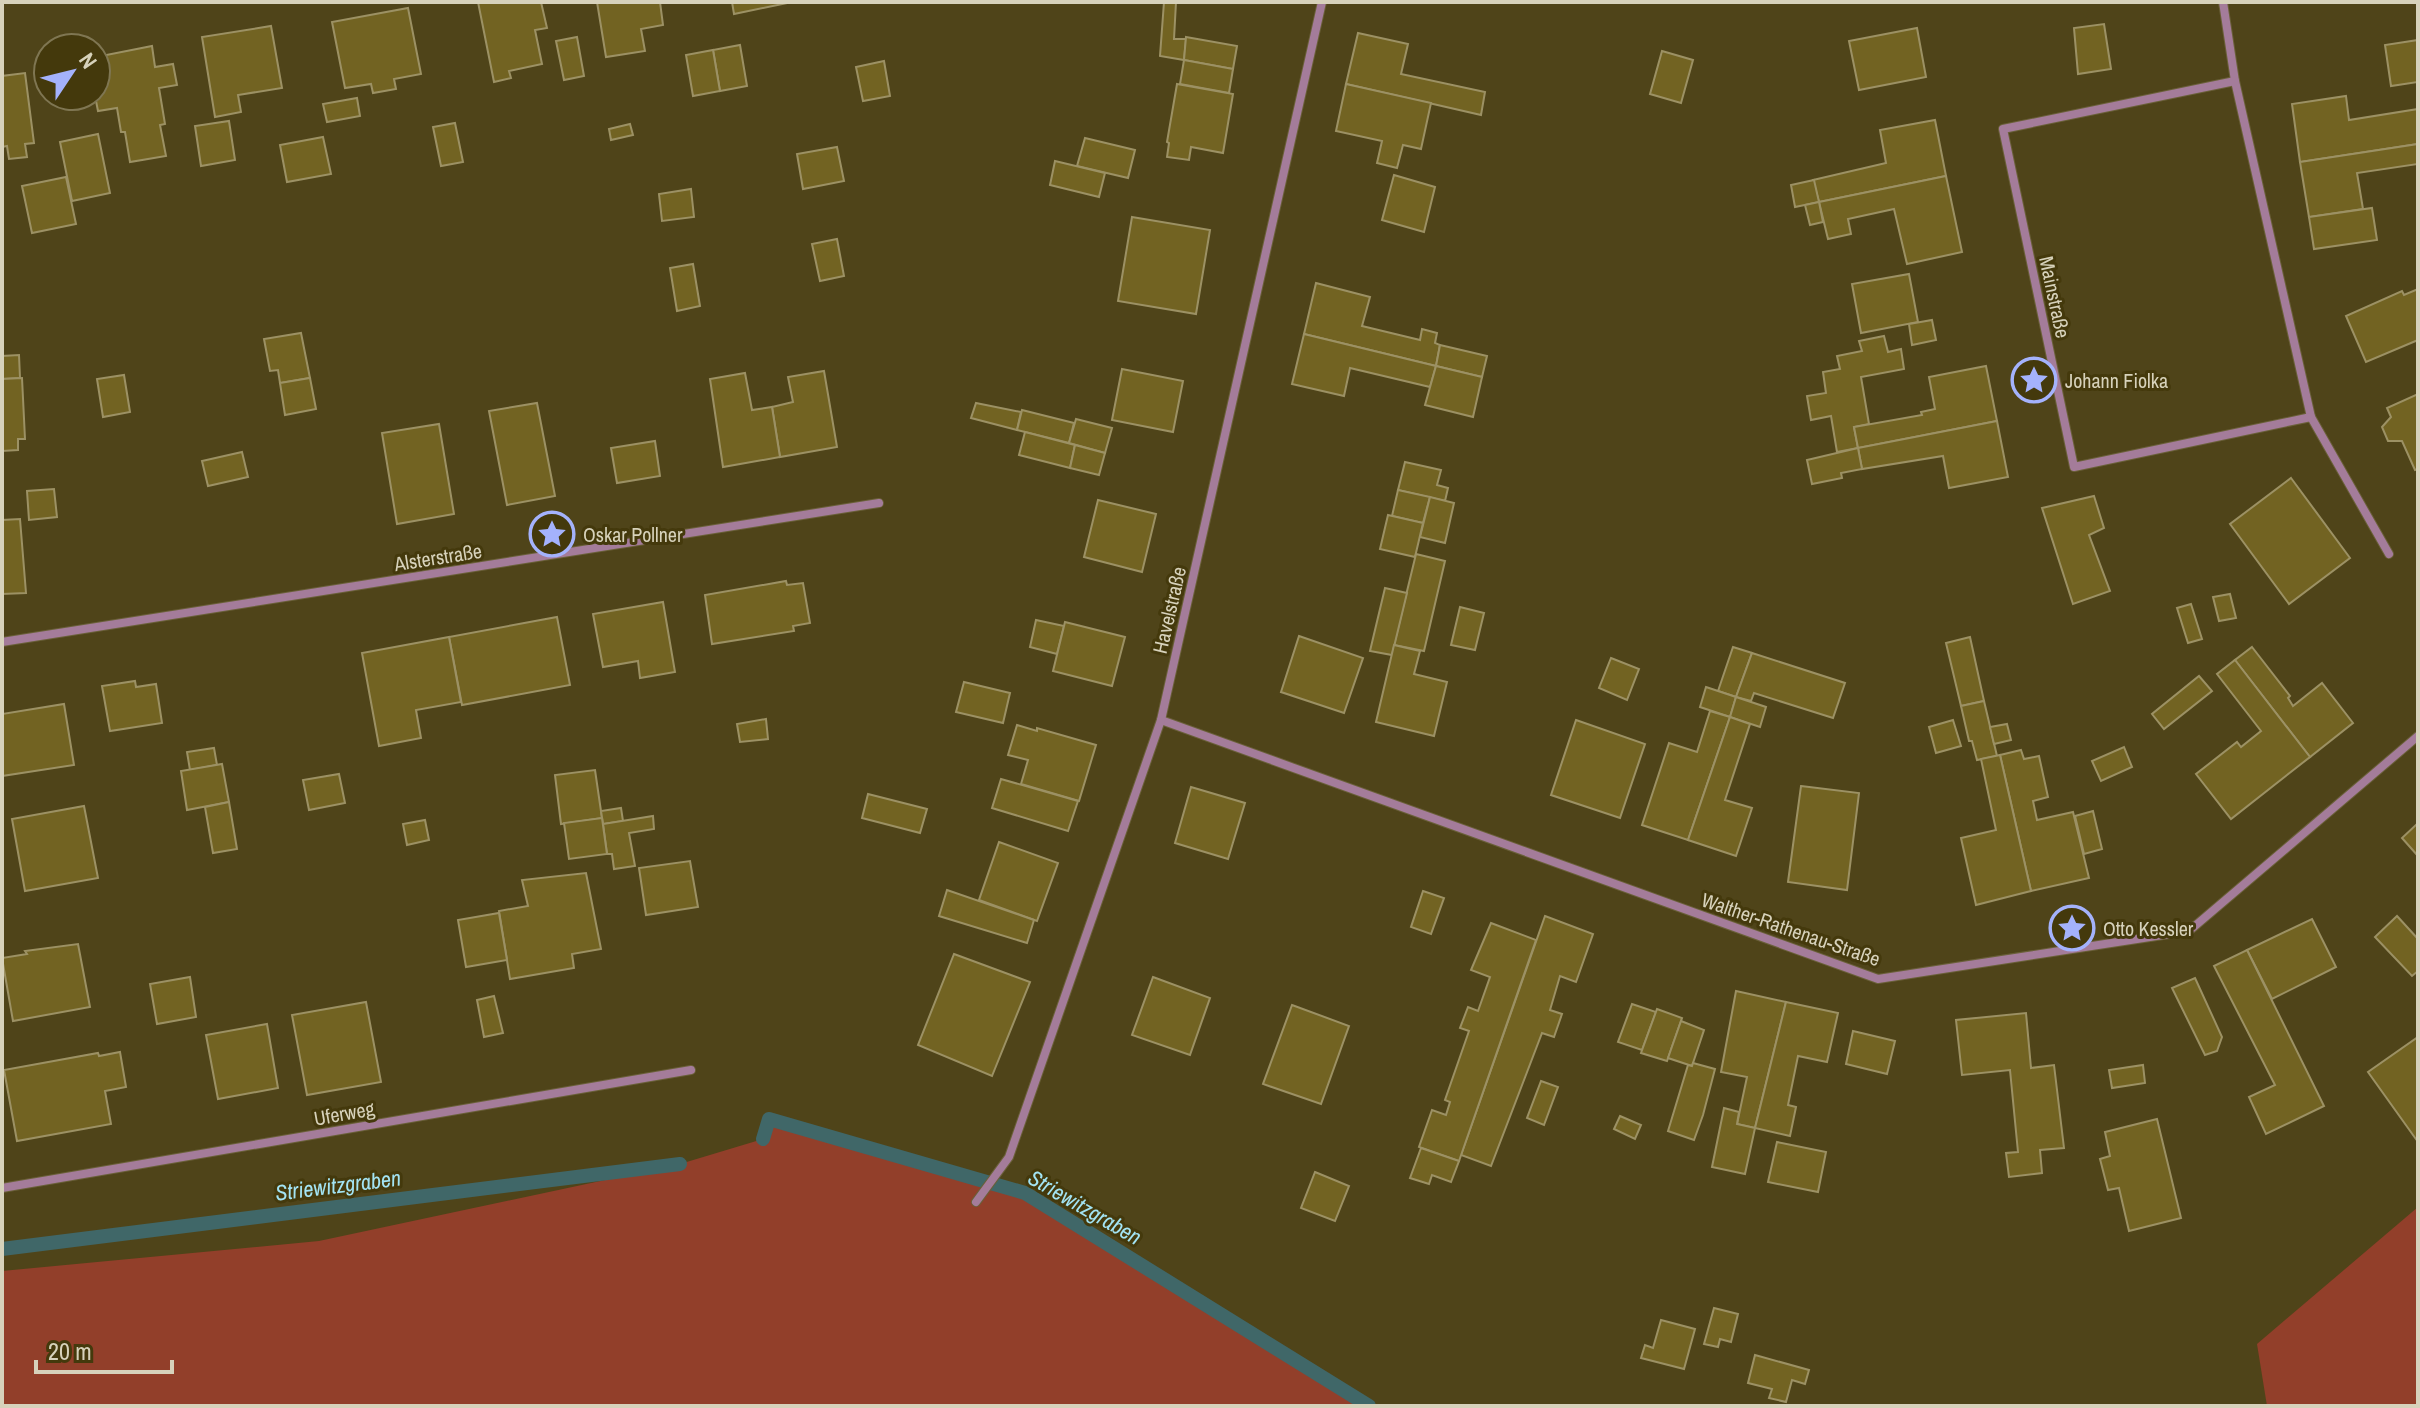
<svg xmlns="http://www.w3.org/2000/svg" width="2420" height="1408" viewBox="0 0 2420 1408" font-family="'Archivo Narrow',sans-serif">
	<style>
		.green { fill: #923f2a }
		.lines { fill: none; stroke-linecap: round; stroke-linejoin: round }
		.stream { stroke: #406768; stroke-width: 14 }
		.building { fill: #726322; stroke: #9c9164; stroke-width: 2 }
		.street-casing { stroke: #6a6039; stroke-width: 10 }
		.street { stroke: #a47c9a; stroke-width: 8 }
		.labels { text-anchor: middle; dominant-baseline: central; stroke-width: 6; stroke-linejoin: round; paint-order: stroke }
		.street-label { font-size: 20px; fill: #d7d2bb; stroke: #44390c }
		.poi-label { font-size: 20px; fill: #d7d2bb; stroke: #44390c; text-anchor: start }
		.water-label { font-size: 22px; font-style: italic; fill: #a3e4f4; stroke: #44390c }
	</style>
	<rect width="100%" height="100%" fill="#4f4419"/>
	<g class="green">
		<polygon points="769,1119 1025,1193 1369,1406 2,1406 2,1271 319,1241 680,1164 763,1139"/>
		<polygon points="2418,1207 2418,1406 2267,1406 2257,1344"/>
	</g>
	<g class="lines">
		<g class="stream">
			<polyline points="763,1139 769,1119 1025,1193 1369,1406"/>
			<polyline points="2,1249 680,1164"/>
		</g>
	</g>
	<g class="building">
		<polygon points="478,2 541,2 547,28 535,30 542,64 509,71 511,78 494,82"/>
		<polygon points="597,2 660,2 663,25 641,29 645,51 606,57"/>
		<polygon points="732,2 792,2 734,14"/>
		<polygon points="1164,2 1176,2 1174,39 1186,39 1184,60 1160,56"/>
		<polygon points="408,8 421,74 394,79 396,89 373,93 371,84 345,88 332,22"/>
		<polygon points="2104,24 2111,69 2078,74 2074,28"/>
		<polygon points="271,26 282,88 238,95 241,112 215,117 202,37"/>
		<polygon points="1917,28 1926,77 1859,90 1849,41"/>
		<polygon points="1358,33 1408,44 1401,74 1485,92 1481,115 1346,84"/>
		<polygon points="577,37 584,76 564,80 556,41"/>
		<polygon points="1186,37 1237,46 1233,69 1184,60"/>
		<polygon points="2418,40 2418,82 2391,86 2385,45"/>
		<polygon points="740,45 747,86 720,91 713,50"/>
		<polygon points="152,46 155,67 173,64 177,85 159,88 165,124 160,125 166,156 130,162 125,132 121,132 117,108 98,111 95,96 96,57"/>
		<polygon points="713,50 720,91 693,96 686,55"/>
		<polygon points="1662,51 1693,60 1681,103 1650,94"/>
		<polygon points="1184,60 1233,69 1229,93 1180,84"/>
		<polygon points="884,61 890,96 863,101 856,67"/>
		<polygon points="25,73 34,143 25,144 27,157 9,159 7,146 2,147 2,76"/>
		<polygon points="1177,84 1233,94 1223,153 1191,147 1189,160 1167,157 1169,143 1167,142"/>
		<polygon points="1346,84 1431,103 1421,149 1403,145 1397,168 1377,163 1382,141 1336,131"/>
		<polygon points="67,96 95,96 95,100 69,105"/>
		<polygon points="2346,96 2349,120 2418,109 2418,144 2300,162 2292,104"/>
		<polygon points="357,98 360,116 327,122 323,104"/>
		<polygon points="1935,120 1946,176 1819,202 1813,180 1886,163 1880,130"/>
		<polygon points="229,121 235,160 201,166 195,126"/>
		<polygon points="455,123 463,162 441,166 433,127"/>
		<polygon points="630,124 633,135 611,140 609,129"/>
		<polygon points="98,134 110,193 72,201 60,142"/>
		<polygon points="323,137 331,174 287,182 280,145"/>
		<polygon points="1085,138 1135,150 1128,178 1077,166"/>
		<polygon points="2418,144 2418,164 2357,173 2363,209 2309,217 2300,162"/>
		<polygon points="837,147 844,181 803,189 797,154"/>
		<polygon points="1055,161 1105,173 1099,197 1050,185"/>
		<polygon points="1394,175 1435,187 1424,232 1382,220"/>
		<polygon points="1946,176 1962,252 1907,264 1894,209 1848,219 1851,234 1828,239 1819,202"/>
		<polygon points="66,177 76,224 32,233 22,186"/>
		<polygon points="1814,180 1819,202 1795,207 1791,185"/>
		<polygon points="691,189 694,217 662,221 659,194"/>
		<polygon points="1819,202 1823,222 1810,225 1805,205"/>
		<polygon points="2372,208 2377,240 2314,249 2309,217"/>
		<polygon points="1132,217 1210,230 1196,314 1118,301"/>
		<polygon points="837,239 844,276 820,281 812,244"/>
		<polygon points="693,264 700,306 677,311 670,268"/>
		<polygon points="1909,274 1918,322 1861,333 1852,284"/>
		<polygon points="1316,283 1370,297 1362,326 1420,340 1422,329 1437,333 1435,343 1440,345 1436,366 1304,334"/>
		<polygon points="2418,289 2418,340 2366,362 2346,316 2402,291 2404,295"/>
		<polygon points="1932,320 1936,340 1912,345 1909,324"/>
		<polygon points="301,333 310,378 280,383 278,370 270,371 264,339"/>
		<polygon points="1304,334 1436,366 1430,387 1350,368 1344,396 1292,384"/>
		<polygon points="1884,336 1888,352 1901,349 1904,369 1861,377 1869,424 1854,427 1858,448 1837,452 1831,416 1811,420 1807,396 1826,393 1823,372 1840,369 1837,356 1862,351 1859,341"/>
		<polygon points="1440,345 1487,356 1482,377 1436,366"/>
		<polygon points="19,355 20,378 2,379 2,356"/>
		<polygon points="1436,366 1482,377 1473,417 1425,405"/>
		<polygon points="1986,366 1997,421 1858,448 1854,427 1922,415 1921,412 1935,409 1929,377"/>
		<polygon points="1122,369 1183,381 1173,432 1112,420"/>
		<polygon points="824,371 837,447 780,457 772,407 793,402 788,377"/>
		<polygon points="745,373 752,410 772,407 780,457 723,467 710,379"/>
		<polygon points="124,375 130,412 103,417 97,379"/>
		<polygon points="22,378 25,439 18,439 18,450 2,451 2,379"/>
		<polygon points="310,378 316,409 285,415 280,383"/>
		<polygon points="2418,394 2418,469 2415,470 2402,441 2388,441 2382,427 2391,417 2387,408"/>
		<polygon points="537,403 555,496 507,505 489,411"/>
		<polygon points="976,403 1021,412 1017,430 971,418"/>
		<polygon points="1022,410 1074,423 1069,443 1017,430"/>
		<polygon points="1076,419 1112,428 1105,453 1069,443"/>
		<polygon points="1997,421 2008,477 1949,488 1943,456 1862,469 1858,448"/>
		<polygon points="439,424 454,514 397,524 382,433"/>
		<polygon points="1025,432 1075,445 1070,468 1019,455"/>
		<polygon points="655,441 660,476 617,483 611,448"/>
		<polygon points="1075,445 1105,453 1099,475 1070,468"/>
		<polygon points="1858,448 1862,469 1841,473 1842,478 1812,484 1807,460"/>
		<polygon points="242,452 248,477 208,486 202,461"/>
		<polygon points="1405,462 1441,470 1437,485 1448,488 1445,501 1398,490"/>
		<polygon points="2291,478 2350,558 2289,604 2230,524"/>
		<polygon points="54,489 57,517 29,520 27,491"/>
		<polygon points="1398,490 1430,497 1423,523 1392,516"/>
		<polygon points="2094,496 2104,528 2089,535 2110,591 2073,604 2042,508"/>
		<polygon points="1430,497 1454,503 1445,543 1420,537"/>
		<polygon points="1098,500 1156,514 1142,572 1084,557"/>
		<polygon points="1388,515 1423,523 1415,557 1380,549"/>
		<polygon points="20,519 26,593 2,594 2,520"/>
		<polygon points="1416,554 1445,561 1424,651 1394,645"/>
		<polygon points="786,581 787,585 803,583 810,623 793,626 794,631 712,644 705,595"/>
		<polygon points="1385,588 1407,593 1392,655 1370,651"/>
		<polygon points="2230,594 2236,618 2219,621 2213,597"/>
		<polygon points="663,602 675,672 640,678 638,661 603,667 593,614"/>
		<polygon points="2191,604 2202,639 2188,643 2177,608"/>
		<polygon points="1460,607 1484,613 1475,650 1451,645"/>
		<polygon points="557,617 570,685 462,705 449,637"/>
		<polygon points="1036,620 1064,626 1057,654 1030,647"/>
		<polygon points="1065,622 1125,637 1112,686 1053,671"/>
		<polygon points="1299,636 1363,658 1344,713 1281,692"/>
		<polygon points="449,637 461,702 416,710 421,738 379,746 362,653"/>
		<polygon points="1970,637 1984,701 1961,706 1946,643"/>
		<polygon points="1394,645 1420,651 1414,674 1447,682 1434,736 1376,722"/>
		<polygon points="1733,647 1752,653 1736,697 1718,691"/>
		<polygon points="2252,647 2290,696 2288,698 2293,706 2322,683 2353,723 2310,757 2235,660"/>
		<polygon points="1752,653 1845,683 1833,718 1754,693 1751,701 1736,697"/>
		<polygon points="1611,658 1639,669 1627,700 1599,688"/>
		<polygon points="2235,660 2310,757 2231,819 2196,774 2237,742 2241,747 2261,731 2217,674"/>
		<polygon points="2199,676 2212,691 2164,729 2152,714"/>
		<polygon points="135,681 136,687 156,684 162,723 110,731 102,686"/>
		<polygon points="964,682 1010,693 1003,723 956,712"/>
		<polygon points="1706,687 1736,697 1730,717 1700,707"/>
		<polygon points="1736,697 1766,707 1760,727 1730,717"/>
		<polygon points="1984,701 1997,756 1977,760 1972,741 1969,741 1961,706"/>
		<polygon points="64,704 74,765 2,776 2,714"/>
		<polygon points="1710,711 1730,717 1688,840 1642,825 1669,743 1697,752"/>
		<polygon points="1730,717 1750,724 1725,800 1752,808 1736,856 1688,840"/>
		<polygon points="766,719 768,739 740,742 737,724"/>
		<polygon points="1576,720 1645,744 1620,818 1551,795"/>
		<polygon points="1953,720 1961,746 1936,753 1929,727"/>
		<polygon points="2007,724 2011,740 1994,744 1990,727"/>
		<polygon points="1017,725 1037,731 1037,728 1096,745 1079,801 1021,784 1028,760 1008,755"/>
		<polygon points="2124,747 2132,767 2101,781 2092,761"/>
		<polygon points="214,748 217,765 190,770 187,752"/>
		<polygon points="2021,750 2024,759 2039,756 2048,797 2033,801 2037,820 2073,812 2089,878 2031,891 2000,755"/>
		<polygon points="2000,755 2031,891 1976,905 1961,838 1996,830 1981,759"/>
		<polygon points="222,764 229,802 187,810 181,771"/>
		<polygon points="595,770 602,818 561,824 555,775"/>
		<polygon points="339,774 345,803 309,810 303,780"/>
		<polygon points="1001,779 1078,801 1068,831 992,808"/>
		<polygon points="1801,786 1859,793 1847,890 1788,882"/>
		<polygon points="1191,787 1245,803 1228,859 1175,843"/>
		<polygon points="868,794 927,809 920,833 862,818"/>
		<polygon points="229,802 237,849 213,853 205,807"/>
		<polygon points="84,806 98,878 25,891 12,819"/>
		<polygon points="621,808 623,821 603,824 601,811"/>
		<polygon points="2093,811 2102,849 2084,854 2075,816"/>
		<polygon points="653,816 654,829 629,833 635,866 614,869 612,854 607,854 603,824"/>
		<polygon points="602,818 607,854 569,859 564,823"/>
		<polygon points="425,820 429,840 407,845 403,824"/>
		<polygon points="2418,823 2418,856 2402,838"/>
		<polygon points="999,842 1058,863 1037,921 979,900"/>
		<polygon points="690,861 698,907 646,915 639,868"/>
		<polygon points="586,873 601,949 572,954 574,968 510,979 499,911 528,906 522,880"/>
		<polygon points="947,890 1034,920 1027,943 939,916"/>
		<polygon points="1423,891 1444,898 1431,934 1411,927"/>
		<polygon points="499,913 507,960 466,967 458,920"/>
		<polygon points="1545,916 1593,934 1576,982 1560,976 1550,1010 1562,1014 1554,1037 1542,1033 1491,1166 1461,1155"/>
		<polygon points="2397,916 2418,939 2418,971 2412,976 2375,937"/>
		<polygon points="2312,919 2336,967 2272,999 2247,950"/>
		<polygon points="1491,923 1536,940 1459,1161 1419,1147 1432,1110 1446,1115 1450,1102 1445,1100 1469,1031 1460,1028 1468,1007 1478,1011 1490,977 1471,970"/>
		<polygon points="78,944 90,1007 13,1021 2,958 27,954 25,951"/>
		<polygon points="2247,950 2324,1106 2266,1134 2249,1097 2275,1085 2214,966"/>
		<polygon points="954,954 1030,982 992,1076 918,1045"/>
		<polygon points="190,977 196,1017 157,1024 150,984"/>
		<polygon points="1153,977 1210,998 1190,1055 1132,1035"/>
		<polygon points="2195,978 2222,1037 2217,1051 2205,1055 2172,988"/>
		<polygon points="1736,991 1786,1002 1755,1128 1737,1124 1747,1077 1721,1072"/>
		<polygon points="494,996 503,1033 484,1037 477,1000"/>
		<polygon points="366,1002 381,1082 307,1095 292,1015"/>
		<polygon points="1786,1002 1838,1013 1827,1062 1798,1056 1788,1105 1796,1107 1790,1136 1755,1128"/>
		<polygon points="1632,1004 1656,1012 1642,1050 1618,1042"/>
		<polygon points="1292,1005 1349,1026 1321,1104 1263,1084"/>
		<polygon points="1657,1009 1682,1018 1667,1061 1641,1053"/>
		<polygon points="2026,1013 2031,1068 2054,1065 2064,1148 2040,1150 2042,1173 2009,1177 2006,1153 2018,1152 2010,1070 1962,1075 1956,1020"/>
		<polygon points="1681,1021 1704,1030 1692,1066 1668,1058"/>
		<polygon points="267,1024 278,1088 218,1099 206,1035"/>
		<polygon points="1853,1031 1895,1041 1887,1074 1846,1064"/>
		<polygon points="2418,1037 2418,1142 2368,1072"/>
		<polygon points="120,1052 126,1087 105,1091 111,1124 17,1141 4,1070 98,1053 99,1056"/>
		<polygon points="1693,1063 1715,1069 1703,1115 1694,1140 1668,1131 1688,1065 1692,1066"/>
		<polygon points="2143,1065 2145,1083 2112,1088 2109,1070"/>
		<polygon points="1541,1081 1558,1087 1544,1125 1527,1118"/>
		<polygon points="1724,1108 1739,1112 1737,1124 1755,1128 1745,1174 1712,1167"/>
		<polygon points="1620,1116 1641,1125 1635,1139 1614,1129"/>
		<polygon points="2157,1119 2181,1218 2129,1231 2119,1188 2108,1190 2100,1159 2110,1156 2105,1132"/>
		<polygon points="1777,1142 1826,1152 1818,1192 1768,1182"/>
		<polygon points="1421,1148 1459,1161 1451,1182 1432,1175 1429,1184 1410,1178"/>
		<polygon points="1315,1172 1349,1186 1335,1221 1301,1208"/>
		<polygon points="1714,1308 1738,1314 1731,1342 1720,1339 1718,1347 1704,1344"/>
		<polygon points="1661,1320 1695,1329 1684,1369 1641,1358 1645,1345 1653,1348"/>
		<polygon points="1755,1355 1809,1370 1805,1384 1792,1380 1786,1402 1769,1398 1772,1389 1748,1383"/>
	</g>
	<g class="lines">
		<g class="street-casing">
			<g id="street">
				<polyline points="2223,2 2235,81 2311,417 2389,554"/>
				<polyline points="2235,81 2003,129 2074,467 2311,417"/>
				<polyline points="2,642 879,503"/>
				<polyline points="1161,720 1878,979 2189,931 2418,736"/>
				<polyline points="2,1188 691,1070"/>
				<polyline points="976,1202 1009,1157 1161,720 1322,2"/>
			</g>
		</g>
		<use href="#street" class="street"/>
	</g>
	<defs>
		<g id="sight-ring" transform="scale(2.3)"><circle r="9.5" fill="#44390c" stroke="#a4b2fc" stroke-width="1.5"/><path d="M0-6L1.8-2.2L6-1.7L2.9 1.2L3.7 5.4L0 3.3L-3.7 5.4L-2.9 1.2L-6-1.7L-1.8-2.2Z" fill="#a4b2fc"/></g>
	</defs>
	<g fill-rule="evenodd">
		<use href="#sight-ring" x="2034" y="380"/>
		<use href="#sight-ring" x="552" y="534"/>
		<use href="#sight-ring" x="2072" y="928"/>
	</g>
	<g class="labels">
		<g class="street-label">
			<text transform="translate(2055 297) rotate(78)">Mainstraße</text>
			<text transform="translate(438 557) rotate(-9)">Alsterstraße</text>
			<text transform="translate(1169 610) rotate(-77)">Havelstraße</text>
			<text transform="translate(1791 929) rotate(19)">Walther-Rathenau-Straße</text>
			<text transform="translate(344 1113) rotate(-10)">Uferweg</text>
		</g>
		<g class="poi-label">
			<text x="2065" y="380">Johann Fiolka</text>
			<text x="583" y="534">Oskar Pollner</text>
			<text x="2103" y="928">Otto Kessler</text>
		</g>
		<g class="water-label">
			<text transform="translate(338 1185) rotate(-7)">Striewitzgraben</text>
			<text transform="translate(1085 1207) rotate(30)">Striewitzgraben</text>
		</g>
	</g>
	<rect width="2420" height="1408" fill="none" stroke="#d7d2bb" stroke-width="8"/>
	<g transform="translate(72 72) rotate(55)"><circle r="38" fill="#44390c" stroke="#7f7652" stroke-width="2"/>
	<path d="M0-6L14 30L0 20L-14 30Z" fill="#a4b2fc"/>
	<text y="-12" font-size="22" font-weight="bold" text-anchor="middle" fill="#d7d2bb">N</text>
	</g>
	<path d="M36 1360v12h136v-12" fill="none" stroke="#d7d2bb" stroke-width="4"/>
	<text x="48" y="1360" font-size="24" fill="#d7d2bb" stroke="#44390c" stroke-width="6" paint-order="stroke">20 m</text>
</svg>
